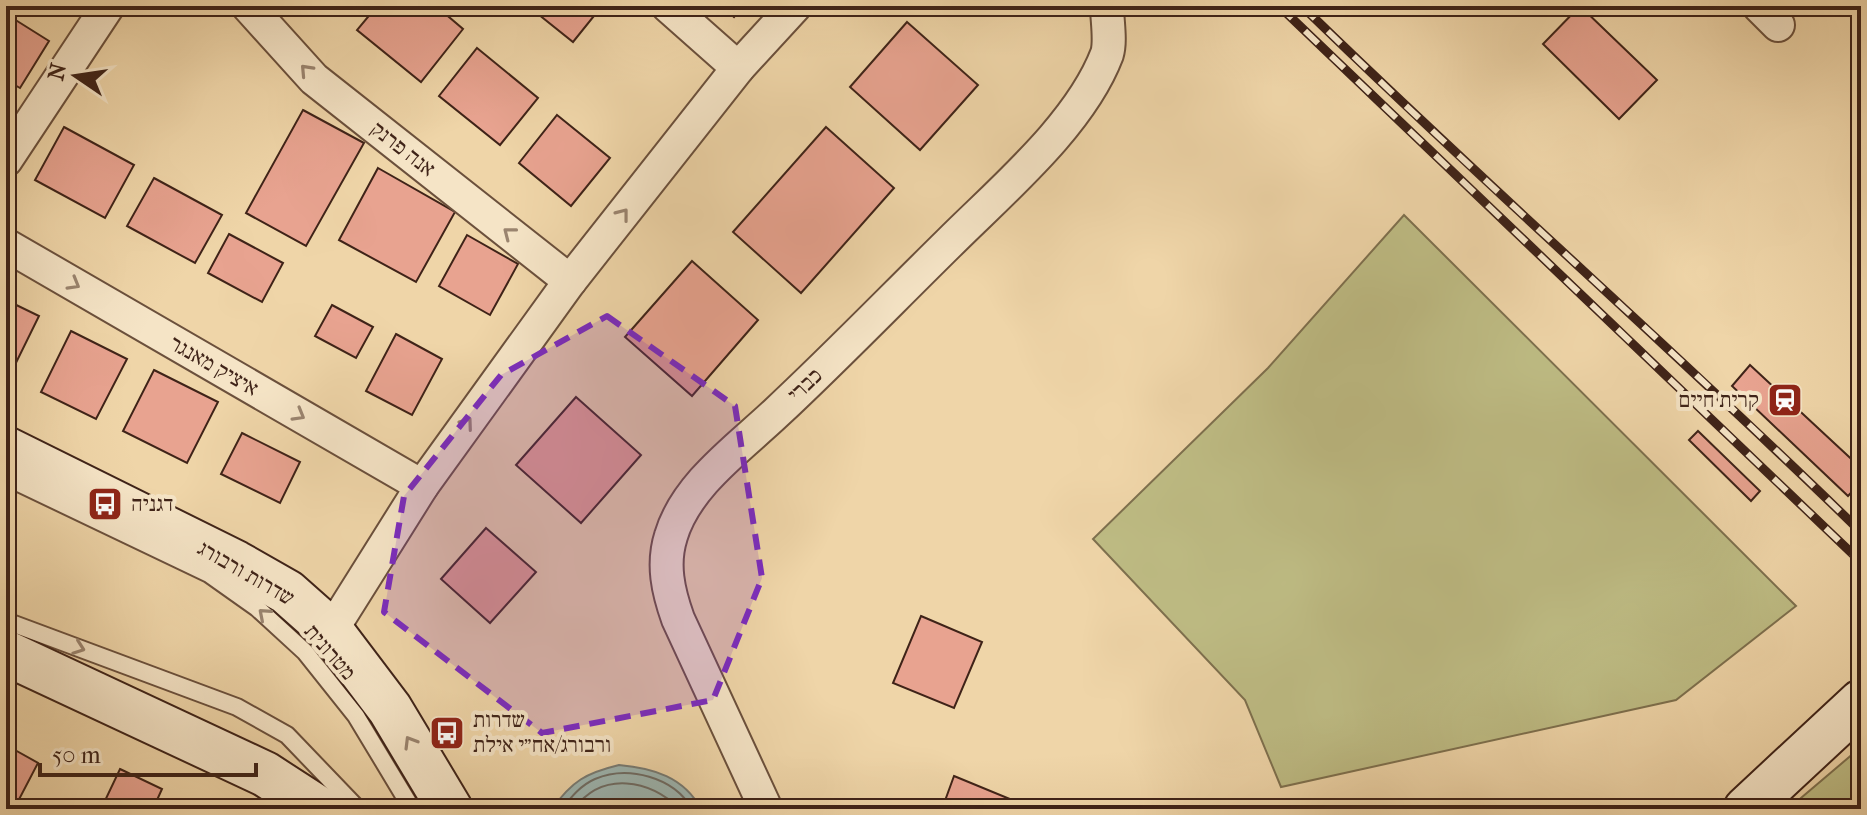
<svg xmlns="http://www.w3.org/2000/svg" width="1867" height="815" viewBox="0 0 1867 815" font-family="'IM FELL French Canon','Frank Ruhl Libre',serif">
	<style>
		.green { fill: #bebc84; stroke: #7e704e; stroke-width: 2 }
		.water { fill: #9db6b2; stroke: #777b74; stroke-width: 2 }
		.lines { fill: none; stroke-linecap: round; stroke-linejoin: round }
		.shore { stroke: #6e6c65; stroke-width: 2 }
		.building { fill: #e8a390; stroke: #3f2318; stroke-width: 2 }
		.lane-casing { stroke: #6b503c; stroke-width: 20 }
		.street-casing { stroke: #6b503c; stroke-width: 36 }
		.secondary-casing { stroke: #3f2318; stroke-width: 48 }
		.lane { stroke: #f5e4c6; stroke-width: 16 }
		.street { stroke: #f5e4c6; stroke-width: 32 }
		.secondary { stroke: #f5e4c6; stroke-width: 44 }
		.rail-casing { stroke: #3f2318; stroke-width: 9 }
		.rail { stroke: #f5e4c6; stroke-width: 6; stroke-dasharray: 18; stroke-linecap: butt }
		.oneway { stroke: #9a846f }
		.marked { fill: #7b2cbf; fill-opacity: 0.2; stroke: #7b2cbf; stroke-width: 6; stroke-dasharray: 16 10; stroke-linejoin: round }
		.labels { text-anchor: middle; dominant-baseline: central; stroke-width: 8; stroke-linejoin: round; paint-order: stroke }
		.street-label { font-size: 22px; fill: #3f2318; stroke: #f5e4c6 }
		.poi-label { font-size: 22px; fill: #3f2318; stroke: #f5e4c6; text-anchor: start }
	</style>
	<rect width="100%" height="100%" fill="#efd5a8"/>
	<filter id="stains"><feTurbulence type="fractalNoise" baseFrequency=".0025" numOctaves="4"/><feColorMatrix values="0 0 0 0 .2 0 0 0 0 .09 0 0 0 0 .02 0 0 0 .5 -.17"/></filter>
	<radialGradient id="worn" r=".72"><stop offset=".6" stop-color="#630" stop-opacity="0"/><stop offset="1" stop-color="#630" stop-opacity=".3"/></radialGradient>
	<g class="green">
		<polygon points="1404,215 1796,606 1676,700 1281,787 1245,700 1093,539 1268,368"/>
		<polygon points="1861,747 1861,809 1788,809"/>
	</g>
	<path class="water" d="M619 765C653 768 684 777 701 809H552C572 781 586 773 619 765Z"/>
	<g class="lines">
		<g class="shore">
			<path d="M562 809C571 797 581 785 595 779 628 765 674 777 692 809"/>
			<path d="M574 809C603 770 650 780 680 809"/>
		</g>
	</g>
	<g class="building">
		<polygon points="377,6 436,6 463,29 421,82 357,30"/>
		<polygon points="528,6 602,6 573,42"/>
		<polygon points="722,6 743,6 734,17"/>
		<polygon points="1580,6 1657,80 1619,119 1543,44"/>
		<polygon points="6,14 49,41 20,88 6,80"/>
		<polygon points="907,22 978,85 920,150 850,87"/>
		<polygon points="477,48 538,98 500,145 439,96"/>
		<polygon points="303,110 364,143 306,246 246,213"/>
		<polygon points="557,115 610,158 571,206 519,163"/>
		<polygon points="64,127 134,165 105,218 35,180"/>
		<polygon points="826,127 894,188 801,293 733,232"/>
		<polygon points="378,168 455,212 416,282 339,240"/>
		<polygon points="154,178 222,215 195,263 127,226"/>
		<polygon points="229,234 283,263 262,302 208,273"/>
		<polygon points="467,235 518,264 490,315 439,286"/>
		<polygon points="692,261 758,320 692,396 625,337"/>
		<polygon points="6,300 39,316 9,377 6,376"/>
		<polygon points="332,305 373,327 356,358 315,336"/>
		<polygon points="71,331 127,359 96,419 41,392"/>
		<polygon points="396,334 442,359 412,415 366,391"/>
		<polygon points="1750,365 1861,468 1861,482 1848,496 1732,386"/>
		<polygon points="154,370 218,402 187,463 123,431"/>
		<polygon points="576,397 641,455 581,523 516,465"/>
		<polygon points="1698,431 1760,491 1751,501 1689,440"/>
		<polygon points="242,433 300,462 280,503 221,474"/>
		<polygon points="486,528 536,572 490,623 441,579"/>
		<polygon points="921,616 982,642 954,708 893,683"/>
		<polygon points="6,745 38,763 14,809 6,809"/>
		<polygon points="120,769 162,789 153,809 101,809"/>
		<polygon points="954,776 1034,809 942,809"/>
	</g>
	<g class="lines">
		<g class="lane-casing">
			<g id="lane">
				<polyline points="6,477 209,574 257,608 305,652 356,716 412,809"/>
				<polyline points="6,621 237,707 287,735 358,809"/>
			</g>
		</g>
		<g class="street-casing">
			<g id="street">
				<polyline points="248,6 314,79 570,281"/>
				<polyline points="668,6 738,68"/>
				<polyline points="1759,6 1778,25"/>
				<polyline points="6,160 108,6"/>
				<polyline points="6,245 422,486"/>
				<polyline points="331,631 422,486 570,281 738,68 795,6"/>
				<path d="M766 809 678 619C668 591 662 564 671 536 686 485 739 448 776 413 835 358 891 300 949 243 1002 190 1080 125 1107 54 1111 41 1107 20 1107 6"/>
			</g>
		</g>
		<g class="secondary-casing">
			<g id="secondary">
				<polyline points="6,449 236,563 287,592 331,631 390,709 450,809"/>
				<polyline points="6,653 265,774 319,809"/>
				<polyline points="1746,809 1861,702"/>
			</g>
		</g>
		<use href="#lane" class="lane"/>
		<use href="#street" class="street"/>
		<use href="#secondary" class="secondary"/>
		<g class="rail-casing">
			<g id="rail">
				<polyline points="1279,6 1861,562"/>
				<path d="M1302 6C1485 185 1678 353 1861 532"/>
			</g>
		</g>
		<use href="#rail" class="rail"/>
	</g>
	<defs><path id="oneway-chevron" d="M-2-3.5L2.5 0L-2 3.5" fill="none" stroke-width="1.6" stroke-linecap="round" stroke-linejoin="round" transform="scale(2)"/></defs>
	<g class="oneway">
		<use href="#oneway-chevron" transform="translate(306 70) rotate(-133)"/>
		<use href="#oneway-chevron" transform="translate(623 214) rotate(-52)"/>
		<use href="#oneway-chevron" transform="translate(509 233) rotate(-142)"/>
		<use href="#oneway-chevron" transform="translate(74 284) rotate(30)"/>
		<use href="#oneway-chevron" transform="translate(299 415) rotate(30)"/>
		<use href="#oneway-chevron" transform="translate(467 423) rotate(-54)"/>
		<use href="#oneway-chevron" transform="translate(264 614) rotate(-139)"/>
		<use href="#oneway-chevron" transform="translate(79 648) rotate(20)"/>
		<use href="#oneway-chevron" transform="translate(410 742) rotate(-121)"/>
	</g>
	<path class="marked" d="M607 316 735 406 762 578 713 700 542 733 384 612 404 496 501 375Z"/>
	<defs>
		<g id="station-square" transform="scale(1.8)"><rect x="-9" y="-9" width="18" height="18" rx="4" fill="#8f2418" stroke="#f5e4c6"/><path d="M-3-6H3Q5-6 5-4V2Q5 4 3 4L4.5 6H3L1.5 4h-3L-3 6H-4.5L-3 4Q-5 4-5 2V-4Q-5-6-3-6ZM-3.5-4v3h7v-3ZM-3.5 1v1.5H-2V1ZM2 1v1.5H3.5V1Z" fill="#fff"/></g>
		<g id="bus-square" transform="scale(1.8)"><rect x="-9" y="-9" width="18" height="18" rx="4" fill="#8f2418" stroke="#f5e4c6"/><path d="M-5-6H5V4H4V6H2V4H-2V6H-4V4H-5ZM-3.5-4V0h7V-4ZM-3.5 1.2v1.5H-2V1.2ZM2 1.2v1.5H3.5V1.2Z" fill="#fff"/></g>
	</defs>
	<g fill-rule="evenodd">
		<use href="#station-square" x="1785" y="400"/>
		<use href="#bus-square" x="105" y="504"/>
		<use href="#bus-square" x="447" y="733"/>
	</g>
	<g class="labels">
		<g class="street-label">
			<text transform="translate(403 149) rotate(38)">אנה פרנק</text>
			<text transform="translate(214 366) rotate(30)">איציק מאנגר</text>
			<text transform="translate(805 385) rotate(-44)">כברי</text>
			<text transform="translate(246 573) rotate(30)">שדרות ורבורג</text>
			<text transform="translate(330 652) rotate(49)">מטרונית</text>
		</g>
		<g class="poi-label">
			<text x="1759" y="400" text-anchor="end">קרית חיים</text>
			<text x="131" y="504">דגניה</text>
			<text x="473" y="720">שדרות<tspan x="473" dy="25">ורבורג/אח״י אילת</tspan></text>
		</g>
	</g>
	<rect width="1867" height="815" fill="none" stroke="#efd5a8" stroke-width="32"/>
	<rect x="8" y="8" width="1851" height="799" fill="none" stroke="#3f2318" stroke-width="4"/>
	<rect x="16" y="16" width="1835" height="783" fill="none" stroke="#3f2318" stroke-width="2"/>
	<g transform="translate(76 76) rotate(283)" stroke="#f5e4c6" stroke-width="6" paint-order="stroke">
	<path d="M0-6L14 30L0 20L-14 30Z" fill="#3f2318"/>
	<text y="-12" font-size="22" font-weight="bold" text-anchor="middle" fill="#3f2318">N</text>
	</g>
	<path d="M40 763v12h216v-12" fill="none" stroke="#3f2318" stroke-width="4"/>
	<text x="52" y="763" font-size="24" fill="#3f2318" stroke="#f5e4c6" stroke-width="6" paint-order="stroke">50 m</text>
	<rect width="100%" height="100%" filter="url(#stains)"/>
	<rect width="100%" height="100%" fill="url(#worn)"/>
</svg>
